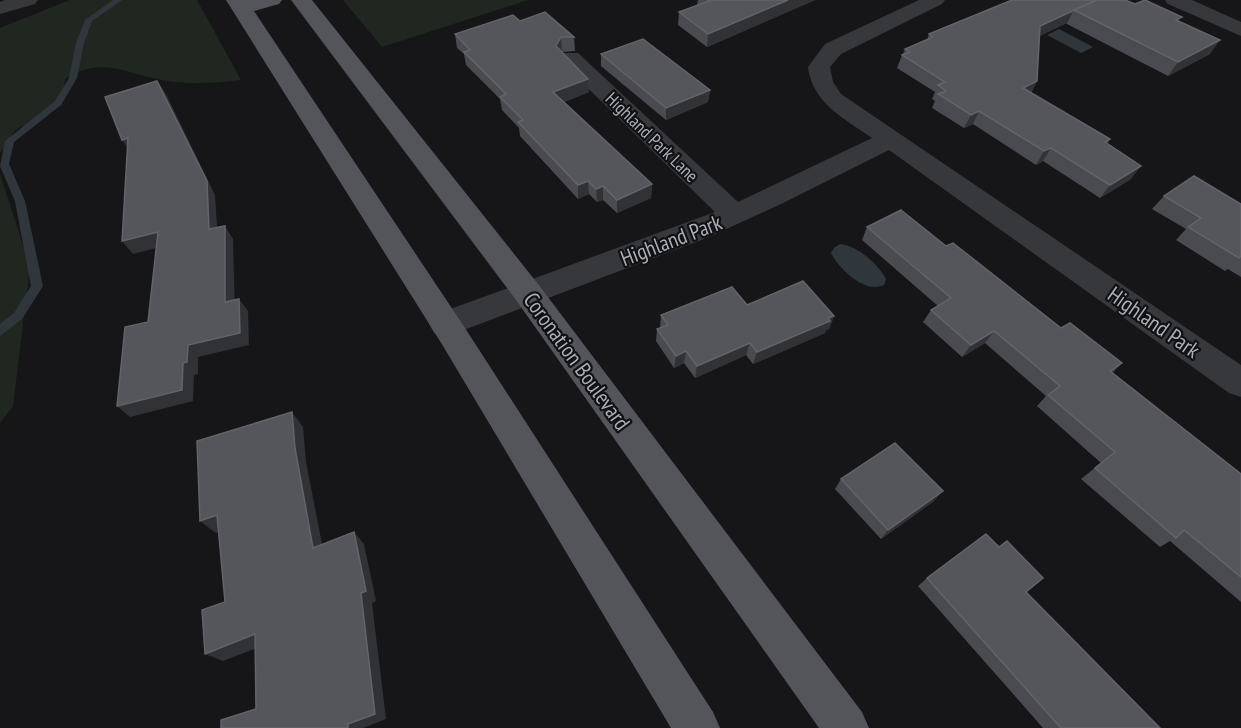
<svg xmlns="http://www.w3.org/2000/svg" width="1241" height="728" viewBox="0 0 1241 728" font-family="'PT Sans Narrow',sans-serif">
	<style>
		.green { fill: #202721 }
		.water { fill: #2f373d }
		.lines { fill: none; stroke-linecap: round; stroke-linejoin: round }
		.stream { fill: #2f373d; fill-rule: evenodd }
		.minor { fill: #37383c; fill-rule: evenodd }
		.major { fill: #53555b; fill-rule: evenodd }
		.wall { fill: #4a4b50 }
		.shaded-wall { fill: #313235 }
		.building { fill: #54565b; stroke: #626469; stroke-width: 1.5 }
		.labels { text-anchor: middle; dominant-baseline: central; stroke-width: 4.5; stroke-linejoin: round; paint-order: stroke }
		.far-street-label { font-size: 18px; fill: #a9aeb7; stroke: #111113 }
		.street-label { font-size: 22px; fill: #a9aeb7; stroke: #111113 }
	</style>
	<rect width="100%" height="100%" fill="#161618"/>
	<g class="green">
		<path d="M70 0H197L241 80C214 83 189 85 162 80 124 73 101 56 65 79L62 105 15 130 0 153V28Z"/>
		<polygon points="343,0 528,0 382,47"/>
		<polygon points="0,174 30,267 13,406 0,423"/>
	</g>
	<g class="water">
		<polygon points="1059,29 1093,47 1081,53 1047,35"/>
		<path d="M840 244C858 246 878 264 886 279L884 285C865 294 840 270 831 253L834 248Z"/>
	</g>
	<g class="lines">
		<polygon class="stream" points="113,0 122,0 92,21 84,43 77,78 61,105 14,142 9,164 25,201 43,286 22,319 0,336 0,324 14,313 31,286 15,201 0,166 5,141 55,101 69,78 76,43 85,20"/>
		<g class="minor">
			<polygon points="5,0 38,0 35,4 0,14 0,2"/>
			<path d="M919 0H945L942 4 841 54 830 67 833 82 841 94 1241 365V397L1229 393 889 150 783 203 709 237 456 333 445 336 434 333 429 324 434 315 715 212 562 63 559 58 562 53H578L738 202 872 138C845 119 812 103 808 67L825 44Z"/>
			<polygon points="1165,0 1192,0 1241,22 1241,36 1168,4"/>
		</g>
		<g class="major">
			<polygon points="226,0 282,0 279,4 254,11 465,328 713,712 720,728 671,728 443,346"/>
			<polygon points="291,0 312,0 538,284 862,712 869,728 819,728 516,300"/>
		</g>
	</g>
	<g class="wall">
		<polygon points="698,0 815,0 707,47 678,25 679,12 697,5"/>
		<polygon points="1012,0 1135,4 1179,21 1210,54 1168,76 1067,24 1067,23 1039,36 1037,81 1031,93 1110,139 1107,144 1131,179 1100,198 1043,161 1036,165 973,124 964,128 932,108 935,101 932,99 935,92 897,68 902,55 903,54 905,49 927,40 929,34"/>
		<polygon points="520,21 574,37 575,51 562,52 588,79 589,92 564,102 652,184 651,198 617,213 603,200 597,202 589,194 578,199 520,136 519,128 502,110 500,99 466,65 464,54 457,48 455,34"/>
		<polygon points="601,54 710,90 708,102 666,120 601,66"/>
		<polygon points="1164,196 1241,204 1241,277 1228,269 1225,271 1176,240 1186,229 1152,209"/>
		<polygon points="867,227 946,246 1061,328 1122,363 1112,373 1241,474 1241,602 1170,541 1160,547 1081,479 1101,463 1037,406 1046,396 985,343 962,357 923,322 931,310 938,306 862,240"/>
		<polygon points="747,305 834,316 829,329 826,330 825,333 753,364 746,355 695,378 684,363 674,368 656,341 657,329 660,328 661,315"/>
		<polygon points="841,479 934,501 881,539 835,489"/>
		<polygon points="927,578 1026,592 1160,728 1043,728 918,586"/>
	</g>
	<g class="shaded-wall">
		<polygon points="788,0 815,0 707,47 708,34"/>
		<polygon points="1074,10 1067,23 1033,39 1040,26"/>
		<polygon points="561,37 562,51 557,59 556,46"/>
		<polygon points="1220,40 1210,54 1168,76 1178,62"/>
		<polygon points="588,79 589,92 555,106 553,92"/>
		<polygon points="157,81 166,94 215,195 218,242 209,229"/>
		<polygon points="1037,81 1030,94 1023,88"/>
		<polygon points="710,90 708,102 666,120 666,108"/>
		<polygon points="979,111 973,124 964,128 971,115"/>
		<polygon points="128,138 131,153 122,140"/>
		<polygon points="1051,148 1043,161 1036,165 1044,151"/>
		<polygon points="1141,166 1131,179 1100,198 1110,185"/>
		<polygon points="588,181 589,194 578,199 578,185"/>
		<polygon points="652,184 651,198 617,213 617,200"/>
		<polygon points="603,186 603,200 597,202 596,189"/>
		<polygon points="225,226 233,239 235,314 225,302"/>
		<polygon points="158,232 168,245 133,254 122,241"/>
		<polygon points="239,299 248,311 249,345 198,357 198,374 194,375 193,401 130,417 117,406 183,363 188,345"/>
		<polygon points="834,316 829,329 826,330 825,333 753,364 757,352"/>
		<polygon points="994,331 985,343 962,357 971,345"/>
		<polygon points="750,343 746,355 695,378 697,366"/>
		<polygon points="686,351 684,363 674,368 676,356"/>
		<polygon points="292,412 303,427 306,462 325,559 313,548 295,448"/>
		<polygon points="943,491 934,501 881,539 888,530"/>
		<polygon points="217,515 233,527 216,533 200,521"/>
		<polygon points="354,532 364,544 376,601 372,603 386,719 363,728 348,728 348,724"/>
		<polygon points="255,634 270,643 223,661 205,654"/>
	</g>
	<g class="building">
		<polygon points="708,0 788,0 708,34 679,12 709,1"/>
		<polygon points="1012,0 1096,0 1040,26 1037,81 1023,88 1110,139 1105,142 1141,166 1110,185 1051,148 1044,151 979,111 971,115 938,94 946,91 938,85 945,82 902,55 910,52 905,49 933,37 929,34"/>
		<polygon points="1097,0 1125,0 1135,4 1145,0 1182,17 1176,20 1220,40 1178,62 1074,10"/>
		<polygon points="545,12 574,37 561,37 556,46 588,79 553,92 652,184 617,200 603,186 596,189 588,181 578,185 518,122 523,120 500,97 506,94 464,52 470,50 455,34 513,15 520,21"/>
		<polygon points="643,39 710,90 666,108 601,54"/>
		<polygon points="157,81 207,181 209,229 225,226 225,302 239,299 240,333 188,345 187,362 183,363 182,390 117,406 125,327 148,322 158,232 122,241 128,138 122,140 105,97"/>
		<polygon points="1194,176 1241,204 1241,256 1239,258 1188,227 1201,218 1164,196"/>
		<polygon points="901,210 946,246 953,243 1061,328 1070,323 1122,363 1110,371 1241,474 1241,577 1184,530 1176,538 1095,468 1115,452 1048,395 1060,386 994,331 971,345 931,310 951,298 867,227"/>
		<polygon points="803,281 834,316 828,318 830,321 757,352 750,343 697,366 686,351 676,356 657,329 668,325 661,315 732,287 747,305"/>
		<polygon points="292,412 295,448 313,548 354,532 366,591 361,593 375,714 348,724 348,728 221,728 221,720 256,709 255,634 205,654 202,610 225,602 217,515 200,521 197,441"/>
		<polygon points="895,443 943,491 888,530 841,479"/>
		<polygon points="986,534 999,547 1007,541 1043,578 1026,592 1160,728 1061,728 927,578"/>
	</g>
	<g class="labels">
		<g class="far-street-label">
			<text transform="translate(652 137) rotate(44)">Highland Park Lane</text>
		</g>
		<g class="street-label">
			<text transform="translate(671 240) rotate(-21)">Highland Park</text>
			<text transform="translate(1154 322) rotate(35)">Highland Park</text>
			<text transform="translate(577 361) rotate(54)">Coronation Boulevard</text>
		</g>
	</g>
</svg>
